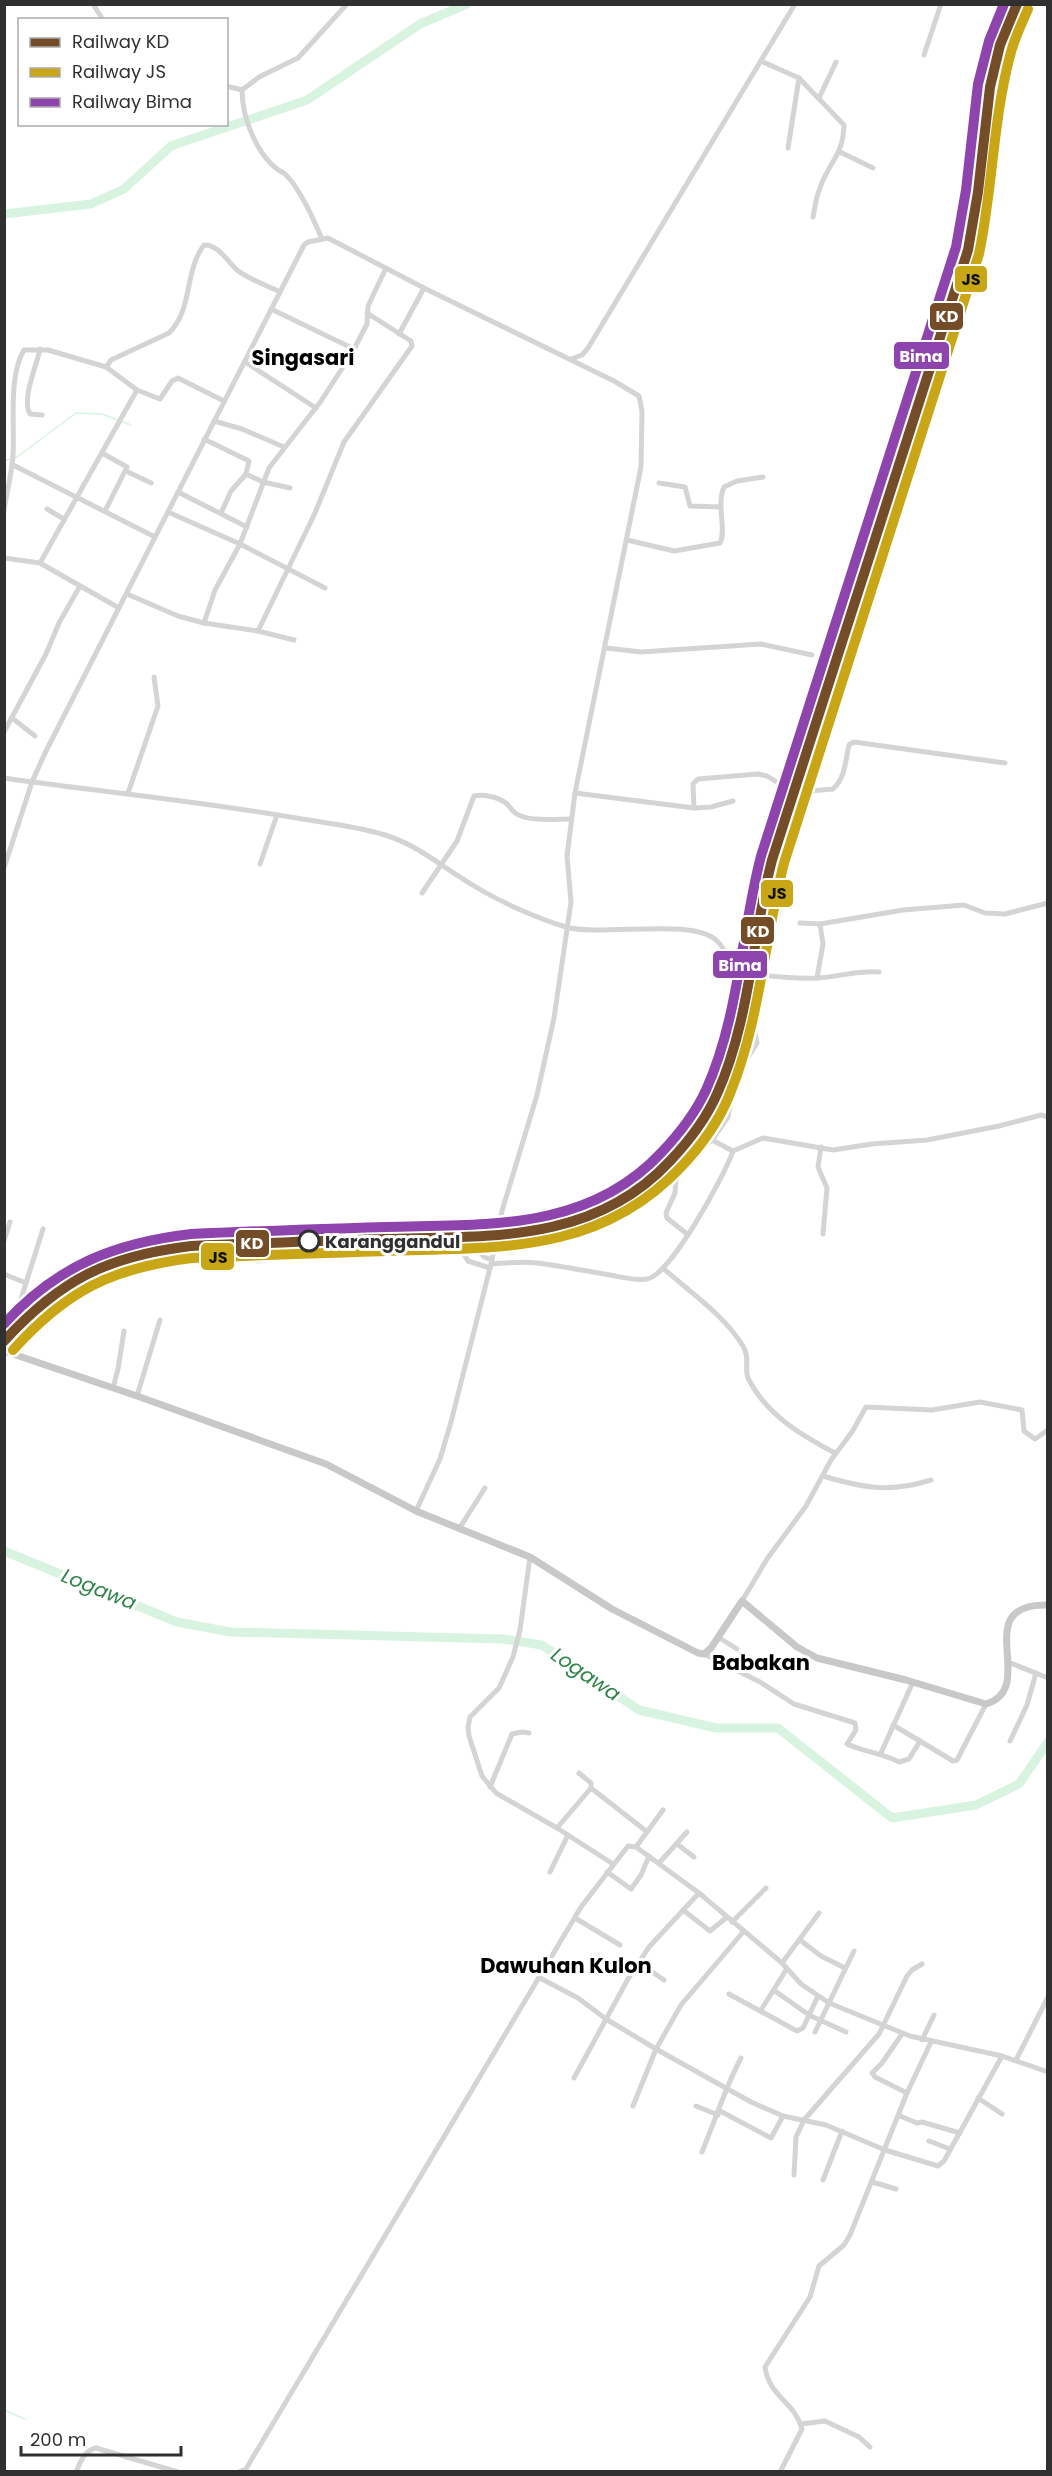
<svg xmlns="http://www.w3.org/2000/svg" width="1052" height="2476" viewBox="0 0 1052 2476" font-family="Poppins,sans-serif">
	<style>
		.lines { fill: none; stroke-linecap: round; stroke-linejoin: round }
		.stream { stroke: #d8f4e0; stroke-width: 1.5 }
		.river { stroke: #d8f4e0; stroke-width: 9 }
		.minor-tunnel { stroke: #d6d6d6; stroke-width: 5; stroke-dasharray: 5 2.5; stroke-linecap: butt }
		.minor { stroke: #d4d4d4; stroke-width: 5 }
		.major { stroke: #c8c8c8; stroke-width: 7 }
		.rail-1-casing { stroke: #fff; stroke-width: 15 }
		.rail-2-casing { stroke: #fff; stroke-width: 15 }
		.rail-3-casing { stroke: #fff; stroke-width: 15 }
		.rail-1 { stroke: #744c28; stroke-width: 10 }
		.rail-2 { stroke: #c9a616; stroke-width: 10 }
		.rail-3 { stroke: #8e44ad; stroke-width: 10 }
		.stop-dot { fill: #fff; stroke: #303030; stroke-width: 3 }
		.labels { text-anchor: middle; dominant-baseline: central; stroke-width: 6; stroke-linejoin: round; paint-order: stroke }
		.stop-label { font-size: 18px; font-weight: bold; fill: #303030; stroke: #fff; text-anchor: start }
		.water-label { font-size: 20px; font-style: italic; fill: #30854a; stroke: #fff }
		.quarter-label { font-size: 21px; font-weight: bold; fill: #000; stroke: #fff }
		.line-badge { stroke: #fff; stroke-width: 2 }
		.badge-label { font-size: 16px; text-anchor: middle; font-weight: bold; fill: #fff }
		.pale-badge-label { font-size: 16px; text-anchor: middle; font-weight: bold; fill: #111 }
	</style>
	<rect width="100%" height="100%" fill="#fff"/>
	<g class="lines">
		<g class="stream">
			<polyline points="4,461 17,457 76,413 102,414 131,425"/>
			<polyline points="4,2410 25,2419"/>
		</g>
		<g class="river">
			<polyline points="4,214 91,204 124,189 171,146 307,100 420,24 467,4"/>
			<polyline points="4,1551 177,1622 230,1632 503,1639 542,1645 639,1710 716,1728 778,1728 892,1818 976,1805 1019,1784 1048,1742"/>
		</g>
		<polyline class="minor-tunnel" points="786,788 799,792"/>
		<g class="minor">
			<polyline points="93,4 103,20"/>
			<polyline points="924,55 941,4"/>
			<path d="M761 61 799 78 844 125C843 157 829 161 820 188 816 197 815 207 813 217"/>
			<polyline points="226,86 242,90"/>
			<polyline points="819,98 836,62"/>
			<polyline points="788,148 799,78"/>
			<polyline points="840,152 873,168"/>
			<path d="M322 239C314 220 300 188 285 174 283 172 279 171 277 169 256 153 242 117 242 90L259 77 298 58 347 4"/>
			<polyline points="271,309 354,349"/>
			<polyline points="399,334 424,288"/>
			<path d="M40 349C37 365 21 400 30 414L42 415"/>
			<polyline points="571,359 582,355 588,348 795,4"/>
			<polyline points="245,362 316,408"/>
			<path d="M106 367 111 360 169 333C193 310 184 271 204 245 218 244 228 262 237 270 250 280 266 285 280 292"/>
			<polyline points="214,421 242,429 284,447"/>
			<polyline points="204,439 249,461 246,474"/>
			<polyline points="102,453 127,467 105,511"/>
			<polyline points="13,465 155,537"/>
			<polyline points="126,471 151,483"/>
			<polyline points="659,483 685,487 690,506 720,507"/>
			<polyline points="178,492 247,527"/>
			<polyline points="47,509 64,519"/>
			<path d="M4 510C7 491 12 473 13 455 15 425 8 376 24 350H48L106 367 137 390"/>
			<polyline points="168,512 240,544 325,588"/>
			<polyline points="221,513 231,491 246,474 263,482 290,488"/>
			<path d="M627 540 674 551 720 543C727 530 716 505 724 487L737 481 763 477"/>
			<polyline points="4,558 40,563 119,608"/>
			<polyline points="40,563 137,390 160,399 172,381 178,378 224,401"/>
			<polyline points="127,594 178,616 204,623 258,631 315,513 344,442 412,346 411,341 367,313"/>
			<polyline points="204,623 215,590 240,544 269,468 321,401 352,353 367,324 368,306 386,268"/>
			<polyline points="258,631 294,640"/>
			<polyline points="606,648 641,652 761,644 812,655"/>
			<polyline points="12,718 35,736"/>
			<polyline points="4,732 46,654 59,623 80,586"/>
			<path d="M4 778C102 792 199 801 296 818 325 823 356 826 385 835 418 845 442 867 471 884 498 901 536 918 566 927 601 937 693 917 717 941 727 950 730 966 734 978"/>
			<path d="M799 792 833 789C846 777 845 761 849 745L854 742 1005 763"/>
			<polyline points="128,793 158,706 154,677"/>
			<polyline points="575,793 694,808 711,807 733,801"/>
			<polyline points="694,808 693,784 698,779 758,774 767,776 786,788"/>
			<polyline points="260,864 277,815"/>
			<polyline points="4,868 32,782 45,753 304,245 308,242 328,238 424,288 614,381 639,396 642,411 641,467 575,793 567,856 571,902 554,1018 537,1095 502,1211 491,1264 451,1422 440,1459 416,1511"/>
			<path d="M422 893 457 841 474 796C483 794 498 797 506 803 513 809 511 813 524 817 535 821 558 819 571 819"/>
			<polyline points="779,912 770,949 750,998 750,1010 757,1043 735,1078 728,1117 712,1140 733,1151 763,1138 833,1150 872,1144 927,1140 999,1126 1041,1115 1048,1117"/>
			<polyline points="800,923 820,924"/>
			<path d="M760 975C779 977 798 979 817 978 838 977 858 970 879 972"/>
			<polyline points="817,978 823,944 820,924 903,910 964,905 985,913 1005,914 1048,903"/>
			<polyline points="821,1147 818,1167 827,1188 823,1234"/>
			<polyline points="687,1234 667,1218 666,1213 675,1193 676,1178 682,1164 712,1140"/>
			<polyline points="4,1241 10,1222"/>
			<polyline points="460,1244 474,1245 484,1257 492,1260"/>
			<polyline points="299,1245 409,1243 454,1238 468,1261 490,1268"/>
			<path d="M491 1264C506 1263 522 1261 537 1263 561 1266 586 1271 610 1275 621 1277 635 1281 647 1279 670 1276 725 1175 733 1151"/>
			<path d="M664 1269C691 1293 723 1314 743 1346 751 1359 743 1370 749 1380 768 1416 801 1435 835 1453"/>
			<polyline points="4,1274 26,1283 43,1229"/>
			<polyline points="4,1321 18,1309 26,1283"/>
			<polyline points="113,1388 118,1369 124,1331"/>
			<polyline points="137,1396 160,1320"/>
			<path d="M823 1476C863 1488 890 1493 931 1480"/>
			<polyline points="459,1529 485,1488"/>
			<polyline points="530,1557 520,1630 513,1657 499,1688 470,1717 468,1727 469,1736 482,1776 496,1793 557,1828 613,1864"/>
			<polyline points="742,1601 767,1559 806,1506 831,1460 852,1432 866,1407 932,1410 980,1402 1022,1410 1024,1431 1035,1439 1048,1430"/>
			<polyline points="718,1637 737,1649"/>
			<path d="M704 1654 760 1682 794 1704 855 1723 856 1730 847 1744C864 1752 882 1753 899 1762L909 1759 920 1741 953 1761 957 1760 986 1704"/>
			<polyline points="1008,1662 1048,1678"/>
			<polyline points="893,1725 920,1741"/>
			<polyline points="1010,1741 1027,1705 1036,1673"/>
			<polyline points="881,1753 913,1682"/>
			<polyline points="579,1773 591,1783 591,1788"/>
			<polyline points="490,1787 512,1734 522,1732 529,1733"/>
			<polyline points="557,1828 591,1788 646,1831"/>
			<polyline points="677,1844 694,1857"/>
			<polyline points="636,1847 663,1810"/>
			<polyline points="659,1863 687,1832"/>
			<polyline points="550,1872 568,1835"/>
			<polyline points="607,1872 631,1889 641,1875 649,1856"/>
			<polyline points="683,1910 710,1931 727,1917"/>
			<polyline points="575,1918 620,1945"/>
			<polyline points="732,1922 766,1888"/>
			<polyline points="800,1940 821,1956 845,1968"/>
			<polyline points="639,1963 664,1980"/>
			<polyline points="782,1963 819,1913"/>
			<polyline points="540,1978 578,1998 606,2019 656,2049 751,2102 783,2116 826,2125 885,2150 938,2166 944,2161 1002,2056"/>
			<polyline points="775,1991 809,2015 846,2032"/>
			<polyline points="729,1994 797,2031 803,2028 818,1996"/>
			<polyline points="761,2010 786,1970"/>
			<polyline points="815,2032 854,1951"/>
			<polyline points="902,2034 882,2063 872,2073 875,2077 907,2093"/>
			<polyline points="922,2040 934,2015"/>
			<polyline points="1016,2060 1048,1997"/>
			<polyline points="574,2078 628,1979 649,1947 699,1893"/>
			<polyline points="978,2098 1002,2114"/>
			<polyline points="633,2106 656,2049 681,2005 744,1931"/>
			<polyline points="696,2106 718,2115"/>
			<polyline points="720,2111 771,2138 783,2116"/>
			<polyline points="900,2116 917,2123 922,2122 960,2133"/>
			<polyline points="929,2141 950,2149"/>
			<path d="M702 2152C715 2121 725 2088 741 2058"/>
			<polyline points="794,2175 796,2137 804,2120 879,2034 907,1976 912,1970 922,1964"/>
			<polyline points="823,2180 842,2131"/>
			<polyline points="872,2182 896,2189"/>
			<polyline points="801,2424 825,2421 859,2437 870,2447"/>
			<path d="M76 2472C81 2461 84 2451 96 2448L178 2472"/>
			<polyline points="239,2472 246,2469 253,2457 581,1907 628,1846 636,1847 699,1893 782,1963 801,1984 829,2003 910,2036 1002,2056 1048,2072"/>
			<path d="M780 2472 802 2429C795 2402 769 2397 765 2367L810 2297 819 2266 844 2245 850 2235 907 2093 931 2042"/>
		</g>
		<path class="major" d="M4 1351 137 1396 326 1464 416 1511 530 1557 612 1609 698 1653 704 1654 711 1648 742 1601 797 1647 817 1658 906 1680 986 1704C1040 1688 967 1603 1048 1605"/>
		<g class="rail-1-casing">
			<path id="rail-1" d="M4 1341C61 1279 108 1256 191 1246 256 1243 321 1241 386 1239 490 1236 594 1243 670 1161 689 1141 706 1119 717 1094 750 1021 752 937 772 860L968 250 978 192 990 87 1000 45 1017 4"/>
		</g>
		<g class="rail-2-casing">
			<path id="rail-2" d="M13 1350C67 1290 112 1268 192 1258 257 1255 322 1253 386 1251 497 1247 598 1255 681 1167 700 1147 718 1123 729 1096 760 1022 764 941 784 863L979 254C993 187 993 117 1011 52 1015 37 1022 23 1028 9"/>
		</g>
		<g class="rail-3-casing">
			<path id="rail-3" d="M4 1324C57 1266 114 1243 191 1234 256 1231 321 1229 386 1227 485 1224 587 1232 661 1153 679 1134 695 1114 706 1090 739 1017 741 933 761 856L956 247 966 190 978 84 989 41 1004 4"/>
		</g>
		<use href="#rail-1" class="rail-1"/>
		<use href="#rail-2" class="rail-2"/>
		<use href="#rail-3" class="rail-3"/>
	</g>
	<circle class="stop-dot" cx="309" cy="1241" r="10"/>
	<g class="labels">
		<g class="stop-label">
			<text x="325" y="1241">Karanggandul</text>
		</g>
		<g class="water-label">
			<text transform="translate(99 1589) rotate(22)">Logawa</text>
			<text transform="translate(586 1674) rotate(34)">Logawa</text>
		</g>
		<g class="quarter-label">
			<text x="303" y="357">Singasari</text>
			<text x="761" y="1662">Babakan</text>
			<text x="566" y="1965">Dawuhan Kulon</text>
		</g>
	</g>
	<g class="line-badge">
		<rect x="954" y="265" width="34" height="28" rx="6" fill="#c9a616"/>
		<rect x="929" y="302" width="35" height="29" rx="6" fill="#744c28"/>
		<rect x="893" y="341" width="57" height="29" rx="6" fill="#8e44ad"/>
		<rect x="760" y="879" width="34" height="29" rx="6" fill="#c9a616"/>
		<rect x="740" y="916" width="35" height="29" rx="6" fill="#744c28"/>
		<rect x="712" y="950" width="56" height="29" rx="6" fill="#8e44ad"/>
		<rect x="235" y="1229" width="35" height="29" rx="6" fill="#744c28"/>
		<rect x="200" y="1242" width="35" height="29" rx="6" fill="#c9a616"/>
	</g>
	<g class="badge-label">
		<text x="947" y="322">KD</text>
		<text x="921" y="362">Bima</text>
		<text x="758" y="937">KD</text>
		<text x="740" y="971">Bima</text>
		<text x="252" y="1249">KD</text>
	</g>
	<g class="pale-badge-label">
		<text x="971" y="285">JS</text>
		<text x="777" y="899">JS</text>
		<text x="218" y="1263">JS</text>
	</g>
	<rect width="1052" height="2476" fill="none" stroke="#303030" stroke-width="12"/>
	<rect x="18" y="18" width="210" height="108" fill="#ffffff" stroke="#acacac" stroke-width="1.5"/>
	<rect x="30" y="38" width="30" height="9" fill="#744c28" stroke="#acacac" stroke-width="1.5"/>
	<text x="72" y="48" font-size="18" fill="#303030">Railway KD</text>
	<rect x="30" y="68" width="30" height="9" fill="#c9a616" stroke="#acacac" stroke-width="1.5"/>
	<text x="72" y="78" font-size="18" fill="#303030">Railway JS</text>
	<rect x="30" y="98" width="30" height="9" fill="#8e44ad" stroke="#acacac" stroke-width="1.5"/>
	<text x="72" y="108" font-size="18" fill="#303030">Railway Bima</text>
	<path d="M21 2446v9h160v-9" fill="none" stroke="#303030" stroke-width="3"/>
	<text x="30" y="2446" font-size="18" fill="#303030" stroke="#ffffff" stroke-width="4.5" paint-order="stroke">200 m</text>
</svg>
